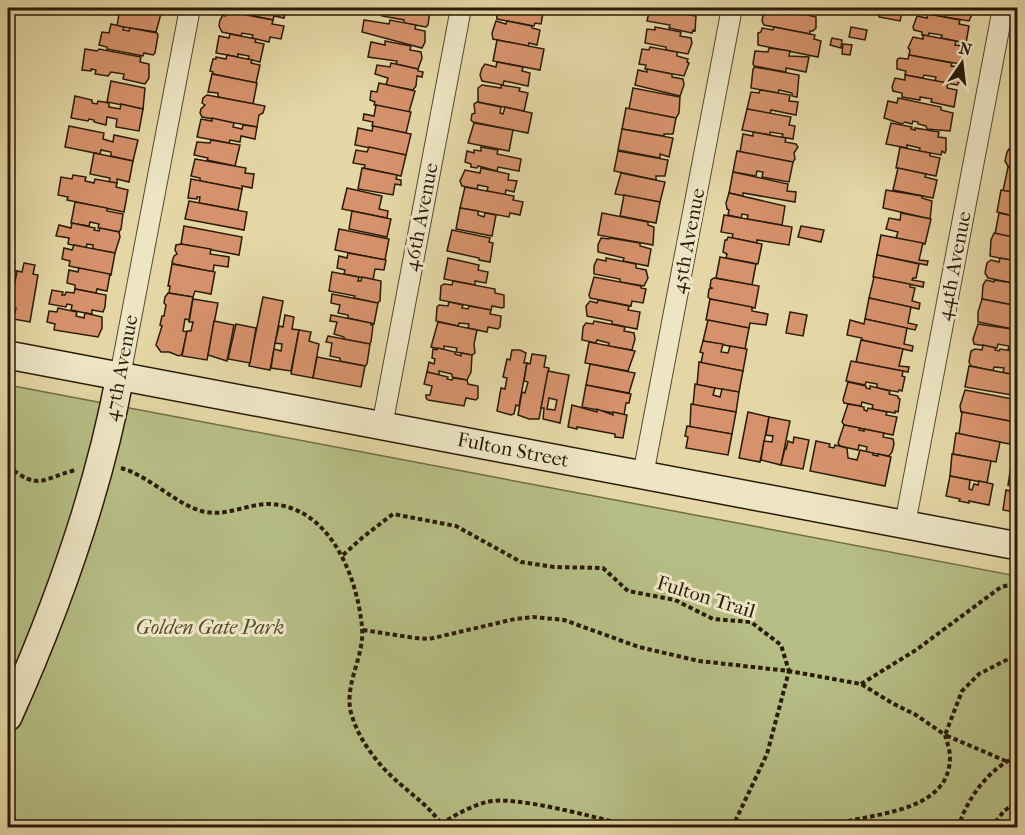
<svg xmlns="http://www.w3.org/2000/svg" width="1025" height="835" viewBox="0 0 1025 835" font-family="'IM FELL French Canon',serif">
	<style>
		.green { fill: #b6be85; stroke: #706c47; stroke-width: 1.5 }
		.building { fill: #d6926c; stroke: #2a1b09; stroke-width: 1.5; fill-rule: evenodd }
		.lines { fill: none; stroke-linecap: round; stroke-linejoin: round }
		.street-casing { stroke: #584a30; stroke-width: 22 }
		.secondary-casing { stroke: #2a1b09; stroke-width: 30 }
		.path { stroke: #2a1b09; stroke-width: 4; stroke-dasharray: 4.5 3; stroke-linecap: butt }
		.street { stroke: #ede5c4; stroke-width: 20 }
		.secondary { stroke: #ede5c4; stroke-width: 27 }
		.labels { text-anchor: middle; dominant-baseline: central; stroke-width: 6; stroke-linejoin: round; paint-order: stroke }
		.street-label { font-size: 20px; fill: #2a1b09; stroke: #ede5c4 }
		.park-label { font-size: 20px; font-style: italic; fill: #544c2e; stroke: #ede5c4 }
	</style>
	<rect width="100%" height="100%" fill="#e4d7a5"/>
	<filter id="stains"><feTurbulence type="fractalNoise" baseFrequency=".00333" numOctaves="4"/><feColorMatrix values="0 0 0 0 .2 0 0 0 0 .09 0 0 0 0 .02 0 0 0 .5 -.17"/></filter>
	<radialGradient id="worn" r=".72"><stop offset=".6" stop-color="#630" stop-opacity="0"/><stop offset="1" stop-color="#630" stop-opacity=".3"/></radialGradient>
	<polygon class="green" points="8,385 1017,576 1017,827 8,827"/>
	<g class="building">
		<polygon points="120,8 161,8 162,10 156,32 117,26"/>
		<polygon points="223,8 286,8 284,18 274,16 273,20 224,10"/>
		<polygon points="384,8 419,8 430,10 428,25 426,27 404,23 404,20 382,16"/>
		<polygon points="496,8 544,8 541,24 535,23 534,26 497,19"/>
		<polygon points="650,8 672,8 672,10 675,10 675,8 685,10 684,14 696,16 695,31 693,30 692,33 669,28 670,25 647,21"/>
		<polygon points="767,8 790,8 807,11 807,15 816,17 816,28 813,31 810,31 810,34 764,25 762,21 764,10"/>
		<polygon points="881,8 903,8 900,21 879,17"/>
		<polygon points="918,8 972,8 973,12 969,21 945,17 946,14"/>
		<polygon points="226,11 273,20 272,24 284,26 281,39 270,37 269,42 252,38 253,35 242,33 241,36 222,32 219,26 220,20 223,15 225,16"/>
		<polygon points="928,14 960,20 959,24 969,26 966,43 941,38 942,35 929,33 928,36 922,35 922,32 914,30 913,27 917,16 927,18"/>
		<polygon points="364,20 389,24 390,20 416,25 415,29 425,31 425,42 422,48 362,32"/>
		<polygon points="496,21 506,24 507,21 532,26 532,28 540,30 537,45 529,43 528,46 493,39 492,33"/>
		<polygon points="111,24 124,27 123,30 129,31 130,28 157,33 158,35 155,53 153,55 144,53 143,56 107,49 107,47 99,45 102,32 109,33"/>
		<polygon points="655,27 681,32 680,36 691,38 692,43 688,54 666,50 666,47 645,43 647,29 655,30"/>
		<polygon points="774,27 815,35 814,39 821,41 818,57 758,45 758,33 761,32 762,28 773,30"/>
		<polygon points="851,27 867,30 865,40 849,37"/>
		<polygon points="230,34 256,39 255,42 264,44 260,62 248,59 249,56 238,54 238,57 216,53 219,36 229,38"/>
		<polygon points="923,35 956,41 955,45 964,46 965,51 963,61 960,64 909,55 910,50 908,48 913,37 923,39"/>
		<polygon points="832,38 842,40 841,48 830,45"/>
		<polygon points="497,40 544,49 540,70 493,61"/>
		<polygon points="385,41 411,46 410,50 421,52 422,58 418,69 396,64 397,61 368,57 371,42 385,45"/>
		<polygon points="843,44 852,45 850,55 842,54"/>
		<polygon points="650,47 677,52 677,56 688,59 687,62 689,63 684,76 645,69 646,65 639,64 642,49 649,50"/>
		<polygon points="769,48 790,51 789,56 809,57 806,72 786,68 786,72 754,66 753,64 755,51 768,52"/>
		<polygon points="85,49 97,51 99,49 141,57 140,62 149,64 149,78 145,84 123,79 124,74 111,72 108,76 95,74 96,70 91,69 91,71 82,70"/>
		<polygon points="227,55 252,60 251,63 260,65 256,83 213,74 213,72 210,71 213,59 216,59 216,57 226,59"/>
		<polygon points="909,55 952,63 951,66 960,67 960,81 957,85 935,81 936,77 924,75 923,78 905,75 906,71 897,69 897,60 899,58 908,59"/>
		<polygon points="497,62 523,67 522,71 530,73 528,86 504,81 503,85 482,81 480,75 482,68 485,64 496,67"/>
		<polygon points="391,63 418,69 418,71 423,72 422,77 417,76 416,86 413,90 386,85 388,78 375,74 377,65 390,67"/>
		<polygon points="755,67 799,75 797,97 792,96 792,93 779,90 778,93 751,88 753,69"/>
		<polygon points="647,69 672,74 672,77 683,79 684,85 680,96 635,85 638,70 647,72"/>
		<polygon points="212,74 257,83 253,104 218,97 218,93 208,92"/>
		<polygon points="905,75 948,83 947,88 957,90 954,107 931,102 932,99 920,97 920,100 902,97 902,93 893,91 892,87 895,78 905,80"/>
		<polygon points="111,81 145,88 143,109 107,102"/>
		<polygon points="379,83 415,91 409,112 374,105 375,102 370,100 371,91 377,92"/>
		<polygon points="482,85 501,88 501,85 520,88 519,91 528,93 524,111 478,102 478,88"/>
		<polygon points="633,88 680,97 679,113 676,118 629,109"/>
		<polygon points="760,90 790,95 789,101 798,102 796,115 771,110 770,114 747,109 751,92 759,93"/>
		<polygon points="207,95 265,106 263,113 259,115 257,127 202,117 200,113 201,109 205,105 202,103 203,98"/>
		<polygon points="75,96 92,100 92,103 97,104 98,101 109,103 109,107 120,109 121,104 143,109 139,131 116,127 117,119 107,117 106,125 94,122 94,120 89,119 88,121 71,118"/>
		<polygon points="898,98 941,107 941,110 953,113 950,131 927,129 926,126 918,124 918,122 913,121 912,124 905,122 902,124 884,118 888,101 897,103"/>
		<polygon points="477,102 501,107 500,113 503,114 505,107 532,113 528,133 473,122 471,120 472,114 475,113 474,104"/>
		<polygon points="376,105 411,112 406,133 372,126 373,122 363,120 364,114 374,116"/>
		<polygon points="626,108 676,118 673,134 664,134 664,136 622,129"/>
		<polygon points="747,109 791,117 789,125 795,126 793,139 782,137 783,134 770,132 770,135 742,130"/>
		<polygon points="212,118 234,123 233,127 242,129 243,125 257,127 255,139 241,136 240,142 230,140 229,143 197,137 201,119 212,121"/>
		<polygon points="474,123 513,130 509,151 468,143"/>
		<polygon points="891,123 912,127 911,129 915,130 915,128 939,132 938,137 946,138 946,150 945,153 942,151 941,155 919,151 920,148 907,145 907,148 886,144"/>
		<polygon points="1016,124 1018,124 1018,147 1012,145"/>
		<polygon points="69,126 104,133 103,139 113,142 114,135 138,140 133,161 111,156 111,152 101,150 100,154 65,147"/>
		<polygon points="373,126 411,134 406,155 355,145 358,128 372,131"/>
		<polygon points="622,129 673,138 669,157 660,154 660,158 618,150"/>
		<polygon points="753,132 786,138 785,142 796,144 798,147 794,153 795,159 793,162 740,152 743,134 753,136"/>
		<polygon points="211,140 240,145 235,166 207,160 208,158 194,155 197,142 210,143"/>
		<polygon points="1012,145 1018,147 1018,168 1008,166 1005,161 1007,152"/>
		<polygon points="369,147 406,155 401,176 364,168 365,165 353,163 356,150 367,152"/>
		<polygon points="481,147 498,150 497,154 521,159 519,171 498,167 497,171 478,166 477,168 471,167 471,164 465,162 467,151 474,153 474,150 481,151"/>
		<polygon points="900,147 930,153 930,156 940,158 936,176 896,168"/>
		<polygon points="618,151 668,160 665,176 656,176 656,180 614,171"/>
		<polygon points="737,151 793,162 789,182 762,177 763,172 757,171 756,176 733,172"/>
		<polygon points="94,153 133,161 129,182 117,179 117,183 109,182 110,178 90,174"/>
		<polygon points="195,159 246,168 245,173 254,174 252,188 242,186 242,189 200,181 200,178 191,176"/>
		<polygon points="1008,167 1018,168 1018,193 1003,191"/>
		<polygon points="362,168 397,175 396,179 401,180 401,185 395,184 393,195 358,189"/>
		<polygon points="481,168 509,174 508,180 517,181 514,192 506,190 505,195 487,191 488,187 478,185 477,189 462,186 460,181 465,170 480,173"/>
		<polygon points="898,168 926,174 925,177 937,180 933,198 893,190"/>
		<polygon points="733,172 788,184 787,191 796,192 795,202 743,193 743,196 729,193"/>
		<polygon points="621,173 665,182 660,202 615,194"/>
		<polygon points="73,175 86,177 85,181 94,183 95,179 117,183 116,187 128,190 124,212 67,200 68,197 58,195 61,177 72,179"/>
		<polygon points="191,179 242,189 238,210 199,203 200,197 197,197 197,199 188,198"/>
		<polygon points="465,187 514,196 513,200 523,202 520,215 510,213 509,217 460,208"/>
		<polygon points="347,188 382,196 379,209 388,211 387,218 342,209"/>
		<polygon points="886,190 922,196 922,198 932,201 930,219 883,208"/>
		<polygon points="1001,190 1018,193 1018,212 1015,211 1014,216 997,212"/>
		<polygon points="729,193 785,206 782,225 747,219 748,215 742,214 741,218 728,215 729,210 727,209 726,203"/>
		<polygon points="624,195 660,202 656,223 620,216"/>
		<polygon points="189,201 247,212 244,230 185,219"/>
		<polygon points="75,202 107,208 107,211 123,214 121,229 119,232 98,228 99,224 90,222 89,226 71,223"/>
		<polygon points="460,208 478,211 478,215 484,217 485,213 496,215 492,236 456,229"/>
		<polygon points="352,211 391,219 387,237 349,229"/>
		<polygon points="602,213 648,222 648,225 654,227 653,245 598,235"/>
		<polygon points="901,213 931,219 925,244 896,238 898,232 886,229 889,218 900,220"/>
		<polygon points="999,213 1018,217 1018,238 995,234"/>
		<polygon points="724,215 792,227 789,245 757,240 757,243 732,238 733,234 721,232"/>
		<polygon points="72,223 95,228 94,230 99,231 100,228 119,232 120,237 115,253 93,249 93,245 87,244 86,248 68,244 69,238 56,236 59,225 71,228"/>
		<polygon points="184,226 242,237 239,255 181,244"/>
		<polygon points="801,226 824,230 821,242 798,237"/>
		<polygon points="339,229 389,239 385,260 335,250"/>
		<polygon points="452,230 490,238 489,242 493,243 490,262 479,260 479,258 447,251"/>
		<polygon points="994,233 1018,238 1018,256 1014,256 1013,261 990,256 991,240"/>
		<polygon points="881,235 923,243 919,260 928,261 927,265 877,255"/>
		<polygon points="728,237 762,244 758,264 726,258 727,254 723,252 725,240 727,240"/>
		<polygon points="601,238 609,239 610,238 640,243 640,246 651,249 648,266 623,261 624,258 598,252 598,245"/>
		<polygon points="181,244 211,249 210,254 229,257 228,267 214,265 213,272 174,264 172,262 174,256 177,254 175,250 176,245"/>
		<polygon points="74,245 115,253 111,275 69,266 70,261 62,259 64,248 72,250"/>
		<polygon points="348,253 386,260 384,270 375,269 373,280 344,274 345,270 337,268 339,256 347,258"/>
		<polygon points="877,255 919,264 916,278 913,278 912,280 924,282 923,287 873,277"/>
		<polygon points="720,257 756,264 752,285 716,278"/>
		<polygon points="448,258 479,265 478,270 488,272 486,283 475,281 475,285 444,279"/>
		<polygon points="606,258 636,264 636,268 646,270 648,278 644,286 620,282 620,279 594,274 594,266 597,259 606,261"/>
		<polygon points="1000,258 1011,260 1011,262 1018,262 1018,284 988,278 985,273 987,263 991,260 999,262"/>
		<polygon points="8,260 15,262 13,270 17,271 10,307 8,307"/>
		<polygon points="24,263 35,265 33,274 38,275 30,322 13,319 16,308 10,307 17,271 22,272"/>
		<polygon points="172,264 215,272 211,294 195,291 193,297 169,293 170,286 168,286"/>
		<polygon points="79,268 110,274 107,291 97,289 96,293 75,289 75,285 67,283 69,270 78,272"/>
		<polygon points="332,272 359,277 358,281 361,281 362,277 381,281 380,301 377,303 354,298 355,296 329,291"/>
		<polygon points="594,277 641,286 641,288 646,289 643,303 632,301 631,306 590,298 589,295"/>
		<polygon points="874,277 910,284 910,287 915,288 912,301 920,303 919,309 869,298"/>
		<polygon points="714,278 759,286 755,308 710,299 708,297 709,289 712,288 710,287 711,280"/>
		<polygon points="986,280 994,282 994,280 1018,284 1018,306 982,299 983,285"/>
		<polygon points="453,281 495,289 495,293 504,295 504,307 502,308 492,306 491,310 440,300 441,286 444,284 452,285"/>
		<polygon points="75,289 106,295 105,307 103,312 92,310 92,314 85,313 71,310 72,305 67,304 66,307 49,304 52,290 63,292 62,295 65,295 66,292 74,293"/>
		<polygon points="168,293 193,297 189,320 185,319 183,331 187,332 182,354 179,356 169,352 161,352 156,345 162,326 160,325 162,316 164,316 166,305 164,303 165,297"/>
		<polygon points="332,294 378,303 374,324 348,318 348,315 338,313 340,305 331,303"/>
		<polygon points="263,297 283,301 270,370 249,366"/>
		<polygon points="869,298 911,307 908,323 917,325 915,330 865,319"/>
		<polygon points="193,299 218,303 207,360 182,356 187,331 191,331 193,322 189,322"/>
		<polygon points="710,299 752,307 752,311 768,314 766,325 750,323 749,328 706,320"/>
		<polygon points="982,299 1018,306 1018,330 978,322 978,312"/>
		<polygon points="598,300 629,306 628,310 640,312 637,329 612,324 612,321 587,316 586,306 590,301 597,303"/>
		<polygon points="449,302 463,305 462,308 468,309 469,306 491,310 490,314 501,316 500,327 498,329 488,327 487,332 468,328 469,324 459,323 458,326 436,321 437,307 439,305 448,306"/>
		<polygon points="58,308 77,312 76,316 84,318 85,313 102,317 102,328 98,337 54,330 55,324 47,322 49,311 57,312"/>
		<polygon points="790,312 807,315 803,336 786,333"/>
		<polygon points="285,315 294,317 292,329 299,330 291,371 271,368 274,349 281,351 282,344 275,343 279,326 283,327"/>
		<polygon points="331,315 371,323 371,325 373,325 371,342 369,344 344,339 344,337 334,334 337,322 330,321"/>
		<polygon points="865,319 907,328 904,344 913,346 912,351 862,340 862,338 847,335 850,320 864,324"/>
		<polygon points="708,320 749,328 745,349 703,341"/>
		<polygon points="214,321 234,325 227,361 208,355"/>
		<polygon points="594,321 625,327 624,331 634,333 635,339 632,350 608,346 609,343 597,340 596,343 582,340 583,327 586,323 593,324"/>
		<polygon points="438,322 477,330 474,344 475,353 472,355 456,352 457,348 444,346 444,350 431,347"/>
		<polygon points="236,324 256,328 250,363 228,359"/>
		<polygon points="978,324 1018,330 1018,352 1008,350 1009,346 998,344 997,348 974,344 973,339"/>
		<polygon points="299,330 311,332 309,341 319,344 313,378 291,374"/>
		<polygon points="328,336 370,344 367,364 365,366 340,361 340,358 330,356 332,343 326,342"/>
		<polygon points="861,340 903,349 899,366 909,367 908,372 856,362"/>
		<polygon points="703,341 723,344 721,352 728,353 730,346 747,349 743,371 701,363 703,353 700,352"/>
		<polygon points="589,342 635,351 628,371 585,363"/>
		<polygon points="983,345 996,348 995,350 999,351 1000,349 1018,352 1018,376 1003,373 1004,368 994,367 993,371 971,366 969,362 971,351 975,349 982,350"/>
		<polygon points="438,348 455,352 455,354 461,356 461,353 472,355 471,372 467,380 452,377 452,374 439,371 439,375 427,372 429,362 434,364 435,359 432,358 433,349 437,350"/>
		<polygon points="512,350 520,350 526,353 524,363 527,363 519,406 516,405 514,414 511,415 497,411 501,388 505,389 507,378 503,377 507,359 510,360"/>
		<polygon points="532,354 546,356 544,367 549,368 539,419 529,419 518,415 522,392 525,393 528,382 524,381 527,363 530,364"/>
		<polygon points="317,357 365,366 361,387 313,378"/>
		<polygon points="851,361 903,371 902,376 905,377 902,391 899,390 898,392 877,388 877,384 866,382 865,385 846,381"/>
		<polygon points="699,362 743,371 739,392 697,385"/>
		<polygon points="590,364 635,373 629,393 586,385"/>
		<polygon points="969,366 1016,375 1018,396 965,387"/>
		<path d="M548 371 569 375 560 423 543 419 544 408H541ZM549 398 557 400 555 410 547 409Z"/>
		<polygon points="427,372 448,377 447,379 452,380 453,378 467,380 468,384 478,386 478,398 476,400 466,398 464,406 428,400 426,398 426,395 430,395 432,386 424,384"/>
		<polygon points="848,382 866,386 866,388 870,389 870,386 890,391 889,394 898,396 898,398 900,399 898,412 895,411 895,413 872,409 873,405 862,402 861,406 844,403 843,400"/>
		<polygon points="695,384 715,388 713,395 720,397 722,389 739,392 736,412 693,405"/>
		<polygon points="586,385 631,394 629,403 626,403 624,415 582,407"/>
		<polygon points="965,390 1018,400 1015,422 961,412 960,406"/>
		<polygon points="691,404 736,412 732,434 690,427"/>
		<polygon points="848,404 864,407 864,410 867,411 868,408 887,412 886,415 897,417 893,435 844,425 842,422"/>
		<polygon points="572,405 597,412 597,409 613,415 613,412 627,415 623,438 615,437 615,434 577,427 577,429 568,427"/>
		<polygon points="748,412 769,417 760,462 739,458"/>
		<polygon points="962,412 1015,422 1010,444 959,434"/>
		<polygon points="769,417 790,421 781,465 761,460 764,441 772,442 773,436 766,435"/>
		<polygon points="844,425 860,428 859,430 864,431 864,429 884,433 883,437 893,439 894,444 892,452 889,456 866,452 867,447 859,445 858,450 840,446 838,443"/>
		<polygon points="687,426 732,434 728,455 686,448 688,437 685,436"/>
		<polygon points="956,433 1000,442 996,462 953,454"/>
		<polygon points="794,437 809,440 803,469 781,465 785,448 786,449 788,441 793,443"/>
		<polygon points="816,441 830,444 829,447 834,448 835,445 847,448 848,458 857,460 860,450 873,453 873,455 878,456 878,454 891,457 885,486 810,471"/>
		<polygon points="952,454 991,461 987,483 950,476"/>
		<polygon points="1011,466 1018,467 1018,511 1015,510 1014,512 1003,510 1006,490 1014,492 1015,486 1008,485"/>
		<polygon points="950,476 970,480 969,489 972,490 974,484 978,485 979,481 993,484 989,505 969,501 969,503 959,501 960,499 946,496"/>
	</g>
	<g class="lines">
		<g class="street-casing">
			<g id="street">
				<polyline points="120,376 190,8"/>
				<polyline points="382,426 461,8"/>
				<polyline points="643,475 732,8"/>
				<polyline points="905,524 1003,8"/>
			</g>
		</g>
		<g class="secondary-casing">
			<g id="secondary">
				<polyline points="8,355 1018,546"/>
				<path d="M8 717C57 608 98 494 120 376"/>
			</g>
		</g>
		<g class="path">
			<path d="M8 466C39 491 42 479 75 470"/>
			<path d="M121 468C152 477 178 507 206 512 228 516 247 504 269 504 330 506 357 576 362 627 365 658 342 686 352 716 360 742 379 766 399 783 415 797 432 809 444 828"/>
			<polyline points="343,555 363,537 393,514 456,526 521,562 554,567 603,568 628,591 675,600 713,619 751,622 781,645 789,671"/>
			<path d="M363 630 415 638 429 639 515 619 533 617 564 620 639 647 699 661 789 671 861 684 892 703 916 715 945 735C947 742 950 750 950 758 949 817 861 813 821 828"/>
			<polyline points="861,684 916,650 1001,587 1018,583"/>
			<polyline points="1006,761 945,735 962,691 979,674 1018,654"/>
			<path d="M441 824C455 815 471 806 487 802 512 795 590 816 618 823L632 828"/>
			<polyline points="732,828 767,754 789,671"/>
			<path d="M958 828C967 798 989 768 1018 756"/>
			<polyline points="991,828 1004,811 1018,801"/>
		</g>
		<use href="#street" class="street"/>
		<use href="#secondary" class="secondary"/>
	</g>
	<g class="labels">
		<g class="street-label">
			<text transform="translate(421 217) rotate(-79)">46th Avenue</text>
			<text transform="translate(688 241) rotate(-79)">45th Avenue</text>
			<text transform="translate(954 266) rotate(-79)">44th Avenue</text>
			<text transform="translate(121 368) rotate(-79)">47th Avenue</text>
			<text transform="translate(513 450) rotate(11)">Fulton Street</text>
			<text transform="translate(706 597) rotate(17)">Fulton Trail</text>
		</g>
		<g class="park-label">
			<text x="210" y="627">Golden Gate Park</text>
		</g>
	</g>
	<rect width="1025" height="835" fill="none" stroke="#e4d7a5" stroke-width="30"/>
	<rect x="9" y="9" width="1007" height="817" fill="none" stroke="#2a1b09" stroke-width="3"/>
	<rect x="15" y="15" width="995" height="805" fill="none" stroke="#2a1b09" stroke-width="1.5"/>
	<g transform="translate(962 63) rotate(14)" stroke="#ede5c4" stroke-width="4.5" paint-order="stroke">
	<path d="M0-4.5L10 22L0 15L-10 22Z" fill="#2a1b09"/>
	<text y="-9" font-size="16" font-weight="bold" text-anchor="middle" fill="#2a1b09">N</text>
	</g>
	<rect width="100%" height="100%" filter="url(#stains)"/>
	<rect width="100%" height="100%" fill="url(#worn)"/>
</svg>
